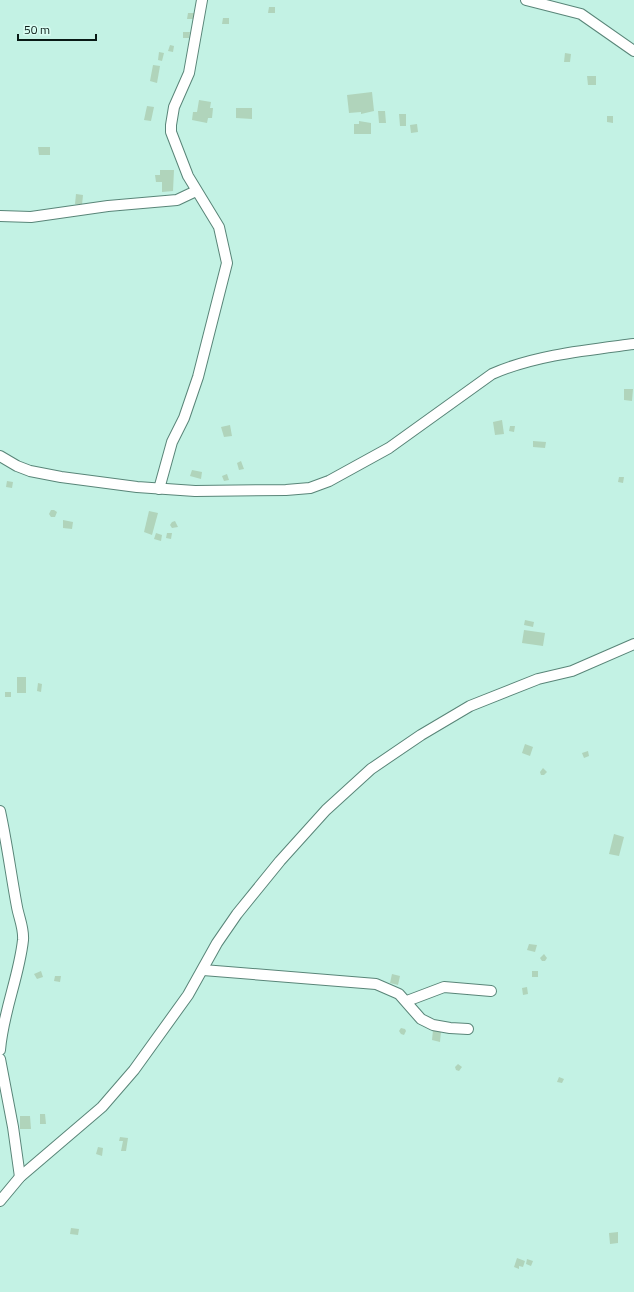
<svg xmlns="http://www.w3.org/2000/svg" width="634" height="1292" viewBox="0 0 634 1292" font-family="'Titillium Web',sans-serif">
	<style>
		.building { fill: #b0d4bb }
		.lines { fill: none; stroke-linecap: round; stroke-linejoin: round }
		.minor-casing { stroke: #598578; stroke-width: 12 }
		.minor { stroke: #fff; stroke-width: 10 }
	</style>
	<rect width="100%" height="100%" fill="#c3f2e4"/>
	<g class="building">
		<polygon points="269,7 275,7 275,13 268,13"/>
		<polygon points="188,13 195,13 194,19 187,19"/>
		<polygon points="223,18 229,18 229,24 222,24"/>
		<polygon points="183,32 190,32 189,38 183,38"/>
		<polygon points="170,45 174,46 173,52 168,51"/>
		<polygon points="159,52 164,53 162,61 158,60"/>
		<polygon points="565,53 571,54 570,62 564,62"/>
		<polygon points="153,65 160,66 157,83 150,81"/>
		<polygon points="587,76 596,76 596,85 588,85"/>
		<polygon points="372,92 374,111 361,114 361,112 349,113 347,95"/>
		<polygon points="199,100 211,102 210,108 213,108 212,118 208,118 207,123 192,120 193,112 197,112"/>
		<polygon points="147,106 154,107 151,121 144,120"/>
		<polygon points="236,108 252,108 252,119 236,118"/>
		<polygon points="378,111 385,111 386,123 379,123"/>
		<polygon points="399,114 406,114 406,126 400,126"/>
		<polygon points="607,116 613,116 613,123 607,122"/>
		<polygon points="359,121 371,123 371,134 354,134 354,124 359,124"/>
		<polygon points="417,124 418,132 411,133 410,125"/>
		<polygon points="38,147 50,147 50,155 39,155"/>
		<polygon points="160,170 174,170 173,191 162,192 162,182 156,182 155,175 160,175"/>
		<polygon points="76,194 83,195 82,205 75,204"/>
		<polygon points="624,389 633,389 632,401 624,400"/>
		<polygon points="502,420 504,434 495,435 493,422"/>
		<polygon points="230,425 232,436 224,437 221,427"/>
		<polygon points="510,426 515,426 514,432 509,431"/>
		<polygon points="533,441 546,442 545,448 533,447"/>
		<polygon points="241,461 244,469 239,470 237,463"/>
		<polygon points="192,470 202,472 201,479 190,476"/>
		<polygon points="227,474 229,480 224,481 222,476"/>
		<polygon points="619,477 624,477 623,483 618,482"/>
		<polygon points="7,481 13,482 12,488 6,487"/>
		<polygon points="51,510 54,510 57,512 55,517 51,517 49,514"/>
		<polygon points="149,511 158,513 152,535 144,532"/>
		<polygon points="63,520 73,522 72,529 63,528"/>
		<polygon points="175,521 178,527 172,528 170,525 172,522"/>
		<polygon points="156,533 162,535 161,541 154,539"/>
		<polygon points="167,533 172,533 171,539 166,538"/>
		<polygon points="525,620 534,622 533,627 524,625"/>
		<polygon points="524,630 545,633 543,646 522,643"/>
		<rect x="17" y="677" width="9" height="16"/>
		<polygon points="38,683 42,684 41,692 37,691"/>
		<rect x="5" y="692" width="6" height="5"/>
		<polygon points="525,744 533,747 530,756 522,753"/>
		<polygon points="588,751 589,756 584,758 582,753"/>
		<polygon points="543,768 547,772 544,775 541,775 540,772"/>
		<polygon points="614,834 624,837 619,856 609,854"/>
		<polygon points="529,944 537,945 535,952 527,950"/>
		<polygon points="544,954 547,958 545,961 542,961 540,958"/>
		<polygon points="41,971 43,977 37,979 34,974"/>
		<rect x="532" y="971" width="6" height="6"/>
		<polygon points="392,974 400,976 398,985 390,983"/>
		<polygon points="55,976 61,976 60,982 54,981"/>
		<polygon points="527,987 528,994 523,995 522,988"/>
		<polygon points="401,1028 405,1029 406,1031 404,1035 401,1034 399,1031"/>
		<polygon points="433,1030 441,1031 440,1042 432,1040"/>
		<polygon points="458,1064 462,1067 459,1071 456,1070 455,1067"/>
		<polygon points="559,1077 564,1079 562,1083 557,1082"/>
		<polygon points="40,1114 45,1114 46,1124 40,1124"/>
		<polygon points="20,1116 30,1116 31,1129 20,1129"/>
		<polygon points="120,1137 128,1138 126,1151 121,1151 123,1141 119,1141"/>
		<polygon points="98,1147 103,1148 102,1156 96,1154"/>
		<polygon points="71,1228 79,1229 78,1235 70,1234"/>
		<polygon points="618,1232 618,1243 610,1244 609,1233"/>
		<polygon points="517,1258 525,1261 523,1267 519,1266 519,1269 514,1267"/>
		<polygon points="527,1259 533,1261 531,1266 526,1264"/>
	</g>
	<g class="lines">
		<g class="minor-casing">
			<g id="minor">
				<polyline points="526,0 581,14 634,51"/>
				<polyline points="0,216 31,217 108,206 177,200 196,191"/>
				<path d="M0 456 17 466 30 471 61 477 137 487 195 491 286 490 310 488 329 481 389 448 492 374C535 355 588 350 634 344"/>
				<polyline points="159,489 172,442 184,418 198,377 227,263 219,227 188,176 171,132 171,125 174,107 189,73 202,0"/>
				<path d="M0 811C7 843 11 875 17 907 19 918 24 928 23 940 19 977 3 1012 0 1050"/>
				<polyline points="203,970 376,984 399,994 421,1019 433,1025 450,1028 468,1029"/>
				<polyline points="407,1001 444,987 491,991"/>
				<polyline points="0,1059 13,1127 20,1177"/>
				<polyline points="0,1201 20,1177 102,1107 134,1070 188,995 217,943 237,914 280,861 326,810 371,769 421,735 470,706 538,679 572,671 634,644"/>
			</g>
		</g>
		<use href="#minor" class="minor"/>
	</g>
	<path d="M18 34v6h78v-6" fill="none" stroke="#081a15" stroke-width="2"/>
	<text x="24" y="34" font-size="12" fill="#081a15" stroke="#d8fdf2" stroke-width="3" paint-order="stroke">50 m</text>
</svg>
